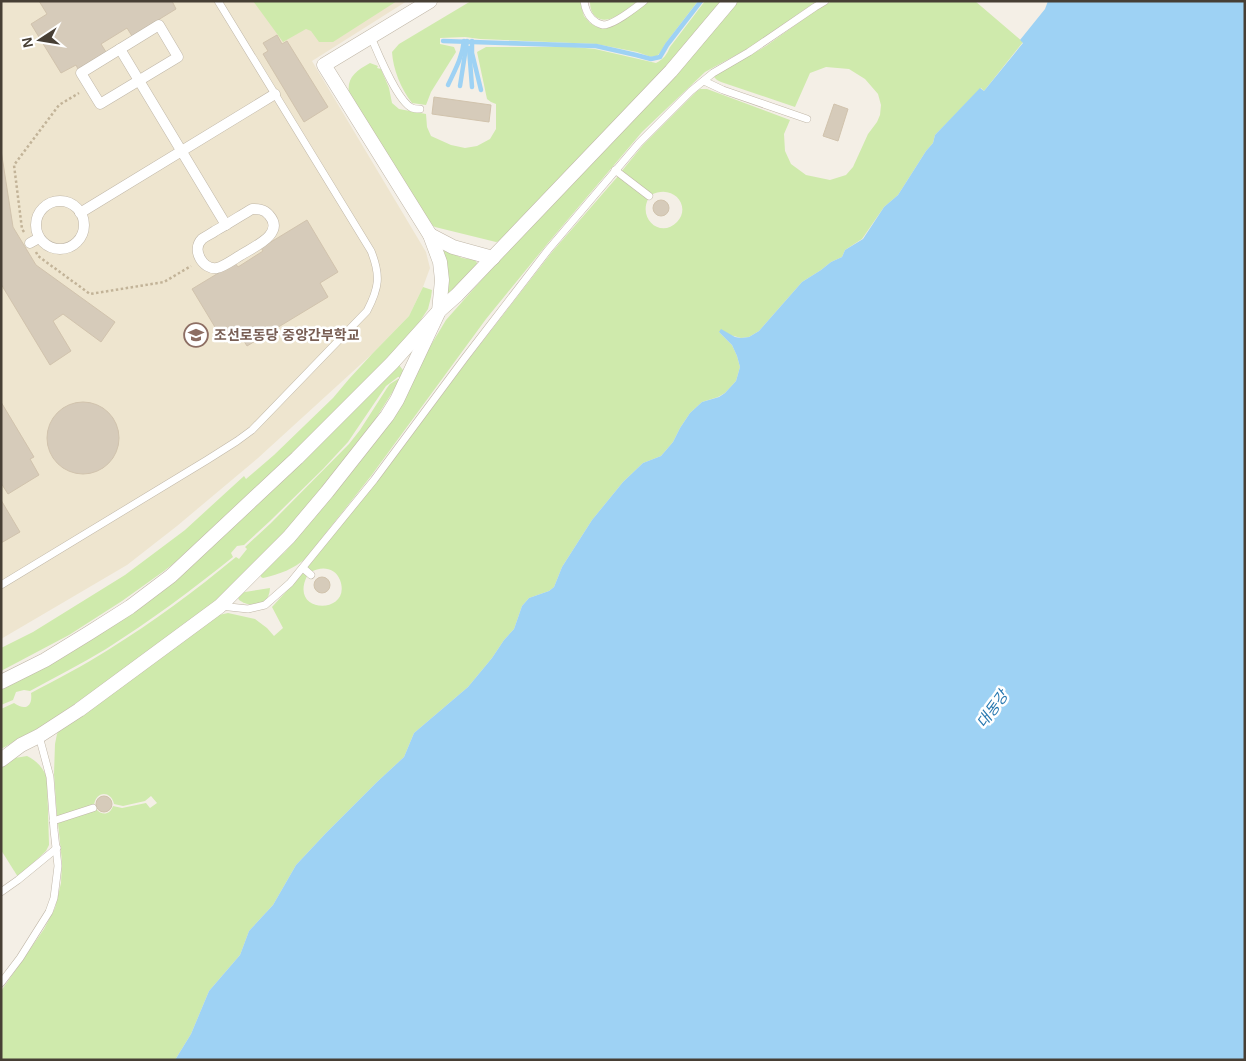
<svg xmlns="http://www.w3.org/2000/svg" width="1246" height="1061" viewBox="0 0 1246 1061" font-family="Helvetica,'Noto Sans KR',sans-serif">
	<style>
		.education { fill: #eee5cf }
		.green { fill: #cfeaac }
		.water { fill: #9ed2f4 }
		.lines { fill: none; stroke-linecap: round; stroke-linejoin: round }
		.stream { stroke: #9ed2f4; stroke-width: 4.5 }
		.building { fill: #d6cbba; stroke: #d1c3ad }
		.service-casing { stroke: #c0b7a8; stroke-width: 8 }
		.pedestrian-casing { stroke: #c0b7a8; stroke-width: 11 }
		.minor-casing { stroke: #c0b7a8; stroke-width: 15 }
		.path { stroke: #c2b398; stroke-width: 2.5; stroke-dasharray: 2.5 2.5; stroke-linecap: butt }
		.service { stroke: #fff; stroke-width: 7 }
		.pedestrian { stroke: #fff; stroke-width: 10 }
		.minor { stroke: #fff; stroke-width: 14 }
		.labels { text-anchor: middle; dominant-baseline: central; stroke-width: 5; stroke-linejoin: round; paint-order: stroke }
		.education-label { font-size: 14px; font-weight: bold; fill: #785e54; stroke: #fff; text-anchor: start }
		.water-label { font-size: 15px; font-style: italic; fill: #2778b0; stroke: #fff }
	</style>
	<rect width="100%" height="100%" fill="#f4efe6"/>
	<polygon class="education" points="1,1 407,1 312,61 426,252 430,268 423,287 409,316 372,354 258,458 177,526 127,565 1,639"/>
	<g class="green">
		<polygon points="253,1 397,1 333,42 319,42 311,31 306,29 283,42"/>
		<path d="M471 1H581L582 9 584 16 590 23 597 27 604 28 615 25 649 1H698L665 44 661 52 657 56 651 57 637 52 596 44 480 39 465 37 440 38V44L454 47 456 52 431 92 426 105 412 103C401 89 393 69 392 52L399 44Z"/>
		<path d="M590 1H638C627 8 608 28 595 16 591 12 590 7 590 1Z"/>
		<path d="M705 1H724L664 70 500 241 496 242 435 227 427 222 350 98C345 79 354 72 370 63L378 66 377 68 381 69 389 88 392 103 399 109 426 114 427 127 431 136 451 145 465 148 477 146 490 139 496 129V104L491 102 487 99 477 52 486 47H575L595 49 656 63C664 59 667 54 670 47Z"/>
		<path d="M736 1H817L749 48 705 72 664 111 642 132 548 243 486 319 371 476 306 558C294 569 280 574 263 578L261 577 260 573 285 552 326 504 368 450 446 320 493 267Z"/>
		<path d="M832 1H975L1023 42 984 91 981 88 935 135 933 143 926 151 898 195 884 207 862 239 845 250 842 257 831 262 821 270 802 282 759 331 749 337 741 338 719 332 732 345 737 356 740 367 736 381 725 393 718 397 702 402 690 413 680 428 673 442 661 456 643 463 623 482 592 520 562 567 554 587 549 591 529 598 522 606 514 629 504 640 492 658 468 687 414 733 404 757 377 782 326 833 296 865 273 905 249 931 240 955 209 991 191 1034 175 1060H1V991L44 929 55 908 61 883 62 862 58 823 89 813V812L96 809C102 816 110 815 113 806L122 808 146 803 150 808 157 803 151 796 145 801 123 806 114 804C111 790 95 791 94 806L57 817 54 774 55 744 57 734 61 728 219 615 228 613 255 619 267 628 274 636 283 628 272 607 303 573 307 576C288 615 353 615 340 580 335 567 321 566 311 572L307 568 377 481 468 360 552 252 619 175 648 199C638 221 662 238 677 222 692 206 673 183 651 195L621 172 643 145 696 92 700 89H707L790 120 784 134 785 151 791 164 806 175 830 180 846 175 853 167 868 134 877 122 880 115 881 105 878 94 865 79 849 69 826 67 810 73 795 107 721 82 717 80 714 77 715 75 766 46 815 11Z"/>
		<polygon points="445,250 462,258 475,260 477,263 477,267 449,294 447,292 443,251"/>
		<polygon points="423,287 432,290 431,297 428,309 418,324 384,364 340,410 196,546 164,571 122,601 69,635 1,671 1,648 33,632 125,575 185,530 244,476 246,479 274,455 333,398 349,379 372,354 409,316"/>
		<path d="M399 365 403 370 406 369 402 377H398L386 386 348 442 323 469 270 521 244 545 237 546 231 553 233 557C192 590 150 621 106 649 81 664 55 677 30 691L24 690 16 692 13 700 1 705V684L88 636 299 464 357 408 392 368Z"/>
		<path d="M398 379 400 380 368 431 286 533 206 611 72 706 39 728 1 749V709L14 703C25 711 33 707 31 693 57 679 83 666 108 650 153 622 195 591 236 557L239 559 247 549 245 547 271 523 349 444 360 430 387 388 390 384Z"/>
		<path d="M270 588C269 607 252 609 239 600L237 595 239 593Z"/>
		<path d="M27 756C37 761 42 767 47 777L49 845 46 851 18 877 1 850V768L15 758Z"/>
	</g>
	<polygon class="water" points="1048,1 1245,1 1245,1060 175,1060 191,1034 209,991 240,955 249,931 273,905 296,865 326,833 377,782 404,757 414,733 468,687 492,658 504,640 514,629 522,606 529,598 549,591 554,587 562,567 592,520 623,482 643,463 661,456 673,442 680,428 690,413 702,402 719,397 725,393 736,381 740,367 737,356 732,345 719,332 721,329 735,337 741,338 749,337 759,331 802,282 821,270 831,262 842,257 845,250 863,239 884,207 898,195 926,151 933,143 935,135 980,88 984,91 1023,43 1020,40 1045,9"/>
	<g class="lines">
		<g class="stream">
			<polyline points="443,41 596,46 636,55 651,59 660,57 667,45 701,1"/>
			<polyline points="472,41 472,53 481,90"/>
			<polyline points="469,48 472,87"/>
			<path d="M448 85C455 70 462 58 464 41"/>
			<polyline points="460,86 467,41"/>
		</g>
	</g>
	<g class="building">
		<polygon points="39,1 172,1 176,9 132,36 127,28 101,44 106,52 78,69 76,65 61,73 31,24 47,14"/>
		<polygon points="277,35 282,44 287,41 328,107 304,122 263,54 268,51 263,43"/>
		<polygon points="434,97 491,105 489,122 432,114"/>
		<polygon points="834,104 848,109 838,141 823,136"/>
		<polygon points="1,150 13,227 36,265 115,322 101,342 63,314 53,321 71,351 50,365 1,284"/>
		<circle cx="661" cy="208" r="8"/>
		<polygon points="307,220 338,272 320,283 328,297 247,346 239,333 224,342 192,289 235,263 238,267 263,251 261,248"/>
		<polygon points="1,402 34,457 30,459 39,475 8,494 1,483"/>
		<circle cx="83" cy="438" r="36"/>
		<polygon points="1,500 20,532 1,543"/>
		<circle cx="322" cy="585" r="8"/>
		<circle cx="104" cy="804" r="8"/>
	</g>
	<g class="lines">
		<g class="service-casing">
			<g id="service">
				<path d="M584 1C585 8 587 14 592 19 595 22 599 24 603 25 614 25 635 8 644 1"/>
				<path d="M371 37C378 53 397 101 412 108 414 109 417 109 420 109"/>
				<polyline points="704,81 723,90 807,119"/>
				<polyline points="615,170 649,196"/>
				<polyline points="303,568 311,575"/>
				<path d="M1 585 207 460 237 441 252 430 367 311C379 288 381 276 371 251L218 1"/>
				<polyline points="220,606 248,609 265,605 290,583 374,480 464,359 548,250 639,143 691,91 713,73 749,52 815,7 825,1"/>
				<polyline points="53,821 93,808"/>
				<polyline points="1,892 18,880 57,848"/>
				<polyline points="1,983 20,958 49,912 54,898 58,866 54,830 50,777 39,736"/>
			</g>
		</g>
		<g class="pedestrian-casing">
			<g id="pedestrian">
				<polygon points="159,25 178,57 100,104 81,73"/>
				<polyline points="120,49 226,225"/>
				<circle cx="60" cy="225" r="24"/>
				<path d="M252 209C258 209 264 209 269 215 286 234 253 247 241 255 234 259 225 266 217 268 203 270 191 250 202 239 206 236 211 234 215 231 228 224 240 216 252 209Z"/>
				<polyline points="80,213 275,94"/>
				<polyline points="30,243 39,238"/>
			</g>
		</g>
		<g class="minor-casing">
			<g id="minor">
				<polyline points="430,235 453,247 493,258"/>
				<polyline points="1,682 45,660 89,633 130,607 171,576 297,458 392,363 439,311 442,280 440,262 430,235 324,65 430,1"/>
				<polyline points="1,760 21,745 39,736 79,710 220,606 289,537 327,492 387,416 397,400 439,311 457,295 671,71 730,1"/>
			</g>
		</g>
		<g class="path">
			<polyline points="24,232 22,229 14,165 59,105 79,93"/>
			<polyline points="36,252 38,256 90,294 164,282 191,266"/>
		</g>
		<use href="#service" class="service"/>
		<use href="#pedestrian" class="pedestrian"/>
		<use href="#minor" class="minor"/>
	</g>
	<defs>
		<g id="university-ring" transform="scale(1.25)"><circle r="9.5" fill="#fff" stroke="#8d6e63" stroke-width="1.5"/><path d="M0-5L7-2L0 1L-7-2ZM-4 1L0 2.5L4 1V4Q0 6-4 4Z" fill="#8d6e63"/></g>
	</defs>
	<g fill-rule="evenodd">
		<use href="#university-ring" x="196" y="335"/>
	</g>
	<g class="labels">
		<g class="education-label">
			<text x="214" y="335">조선로동당 중앙간부학교</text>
		</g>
		<g class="water-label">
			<text transform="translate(992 709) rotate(-54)">대동강</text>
		</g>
	</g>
	<rect width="1246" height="1061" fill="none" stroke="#473f35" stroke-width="5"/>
	<g transform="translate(40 40) rotate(258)" stroke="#ffffff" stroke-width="4" paint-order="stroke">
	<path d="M0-4L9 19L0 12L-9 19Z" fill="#473f35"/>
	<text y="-8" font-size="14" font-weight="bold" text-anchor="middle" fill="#473f35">N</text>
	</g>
</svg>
